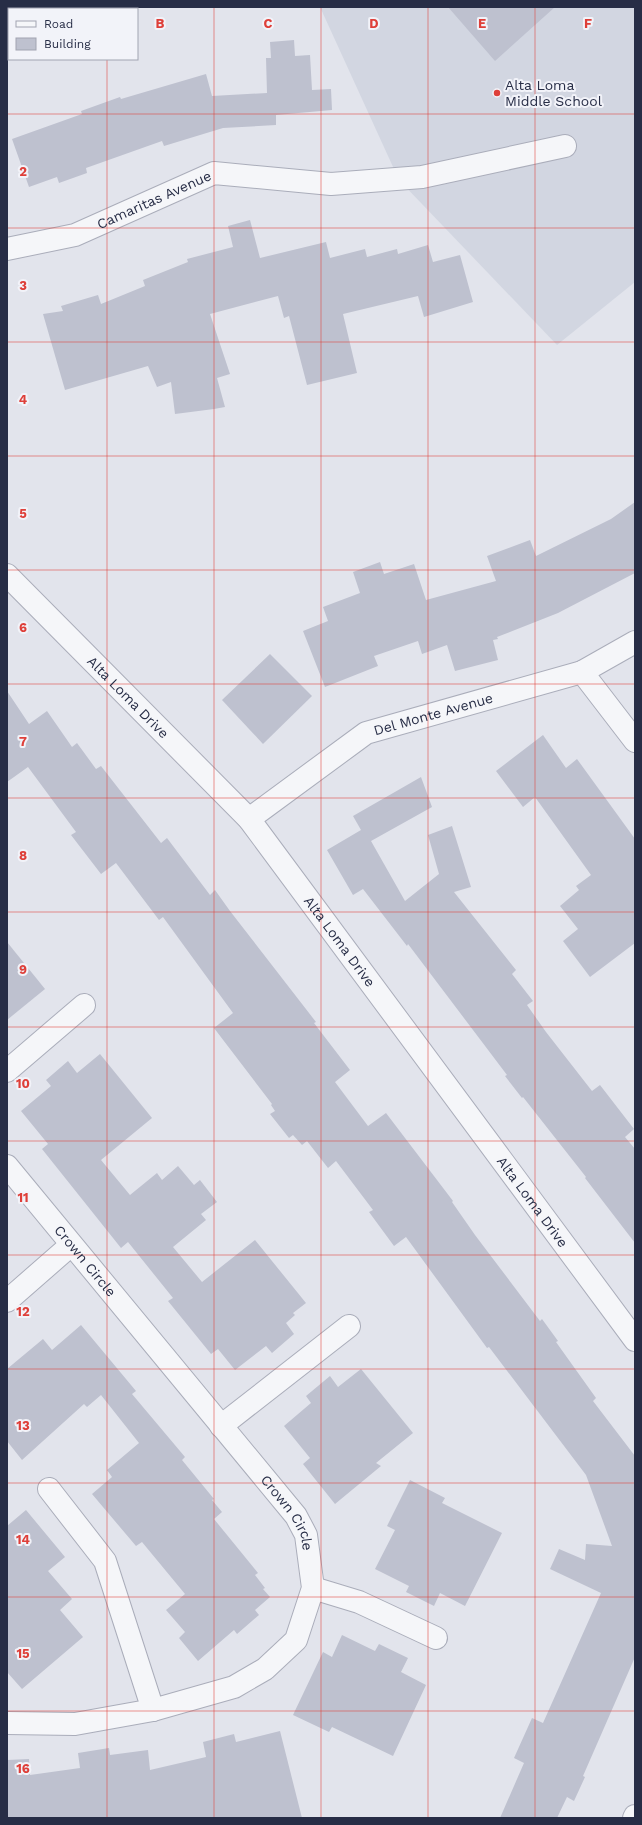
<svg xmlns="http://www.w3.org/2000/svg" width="642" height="1825" viewBox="0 0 642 1825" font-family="'Work Sans',sans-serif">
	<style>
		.built { fill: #d2d6e1 }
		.building { fill: #bec1cf }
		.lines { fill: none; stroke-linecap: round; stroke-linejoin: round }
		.minor-casing { stroke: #aaadba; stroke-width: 24 }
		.minor { stroke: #f5f6f9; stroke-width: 22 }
		.grid { fill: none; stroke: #de3f39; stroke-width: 1; stroke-opacity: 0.55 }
		.poi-dot { fill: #de3f39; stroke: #f2f3f9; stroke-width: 1.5 }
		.labels { text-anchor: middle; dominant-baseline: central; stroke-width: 4; stroke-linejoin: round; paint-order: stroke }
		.poi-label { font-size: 14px; fill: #272d46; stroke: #f2f3f9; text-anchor: start }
		.street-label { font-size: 14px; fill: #272d46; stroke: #f2f3f9 }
		.grid-label { font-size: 13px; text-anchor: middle; font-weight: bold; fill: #de3f39; stroke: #f2f3f9; stroke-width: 4; stroke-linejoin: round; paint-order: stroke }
	</style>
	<rect width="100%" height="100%" fill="#e2e4ec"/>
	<polygon class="built" points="320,7 635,7 635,282 557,345 399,180"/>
	<g class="building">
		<polygon points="448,7 555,7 495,61"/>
		<polygon points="294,40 295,56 310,55 312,90 331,89 332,110 276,115 276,125 223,128 164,146 162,141 86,168 87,173 59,183 57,177 29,187 12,139 82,114 81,111 120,97 121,99 206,74 212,96 267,93 266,58 271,58 270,42"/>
		<polygon points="250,220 260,258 326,242 330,258 365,249 367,257 397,249 398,254 428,245 433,262 460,255 473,302 424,317 418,296 343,314 357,373 307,385 289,316 284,318 278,296 210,314 230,374 217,378 225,407 214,409 175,414 171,382 157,387 148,366 65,390 43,314 63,311 61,306 98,295 101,304 145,286 143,280 188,262 187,259 233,247 228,226"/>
		<polygon points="635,502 635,573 558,613 497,637 498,639 493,640 498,660 455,671 447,645 422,654 418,641 374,656 378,666 325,687 303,631 328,621 323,607 360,593 353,572 380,562 384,574 414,564 426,600 496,581 487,556 530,540 536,556 611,519"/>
		<polygon points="270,654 312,696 263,744 222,700"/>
		<polygon points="7,691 29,724 47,711 72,747 77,743 96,769 101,766 161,843 167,838 210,895 215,890 230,911 316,1022 314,1023 350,1070 335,1082 368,1126 386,1113 453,1201 452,1202 475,1235 540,1321 542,1319 558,1341 556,1342 596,1398 593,1401 635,1456 635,1657 583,1776 585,1777 574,1801 567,1797 557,1818 500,1818 524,1763 514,1758 532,1718 543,1723 601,1593 550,1569 559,1549 585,1560 586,1544 612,1546 586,1475 489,1347 487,1348 406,1237 394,1246 369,1212 373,1210 336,1161 328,1168 307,1141 302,1145 293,1135 289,1138 270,1114 275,1111 271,1105 272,1104 214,1028 233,1013 163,917 159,920 116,863 101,874 71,835 76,832 28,767 7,782"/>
		<polygon points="543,735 566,768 577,759 635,839 635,943 590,977 563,941 578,929 560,906 579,890 576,886 591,875 535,797 523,807 496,771"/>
		<polygon points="421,777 432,807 371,841 405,901 439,874 428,835 452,826 471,887 454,892 516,970 512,974 533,1001 527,1005 546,1032 592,1091 600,1085 634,1129 625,1137 635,1149 635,1243 585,1178 586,1177 523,1097 522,1098 505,1076 507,1075 408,944 407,946 363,889 353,895 327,850 361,830 353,816"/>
		<polygon points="7,942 45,989 7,1020"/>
		<polygon points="100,1054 152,1118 101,1160 130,1195 157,1173 162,1180 178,1166 194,1185 200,1180 217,1202 201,1214 206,1220 173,1247 202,1282 255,1240 306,1303 293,1313 295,1315 286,1323 294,1334 272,1353 266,1346 235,1370 218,1349 211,1354 168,1301 173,1298 128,1242 121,1248 42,1149 48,1144 21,1111 51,1086 46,1080 68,1061 77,1073"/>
		<polygon points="81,1325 136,1391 132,1394 185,1457 182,1460 214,1499 212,1500 222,1512 214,1519 258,1573 255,1575 265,1588 263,1589 270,1597 255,1610 259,1615 237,1634 234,1630 198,1661 179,1638 185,1632 166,1610 185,1594 142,1542 136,1546 92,1494 112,1477 107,1470 139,1443 101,1395 87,1407 84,1404 22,1460 7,1441 7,1369 43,1339 52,1350"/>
		<polygon points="361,1369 413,1433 376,1463 381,1466 335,1504 303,1464 310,1458 284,1426 311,1403 306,1396 330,1376 338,1387"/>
		<polygon points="410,1480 445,1498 442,1503 502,1533 465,1606 440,1593 434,1606 406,1592 409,1586 375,1569 395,1530 387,1526"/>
		<polygon points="26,1510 65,1557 48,1571 72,1599 60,1610 83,1637 22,1689 7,1672 7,1526"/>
		<polygon points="342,1635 375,1651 379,1644 408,1658 401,1672 426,1685 393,1756 332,1727 329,1732 293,1715 323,1652 332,1657"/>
		<polygon points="280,1731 302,1818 7,1818 7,1760 29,1759 30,1775 80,1768 78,1753 109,1748 110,1755 148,1750 150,1770 206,1757 203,1742 234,1734 236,1742"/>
	</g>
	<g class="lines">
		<g class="minor-casing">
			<g id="minor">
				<path id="s1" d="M7 249 75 235 214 173 331 184 422 177 565 146"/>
				<path id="s2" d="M7 575 249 819 635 1340"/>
				<polyline points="582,672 635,741"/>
				<path id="s3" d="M249 819 366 733 582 672 635 642"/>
				<polyline points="7,1071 84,1005"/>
				<path id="s4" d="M7 1166 296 1516 306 1535 313 1588 296 1640 265 1669 234 1687 153 1710 75 1724 7 1723"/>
				<polyline points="7,1301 71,1245"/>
				<polyline points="221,1426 349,1326"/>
				<polyline points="49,1489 105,1561 153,1710"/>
				<polyline points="313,1588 359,1602 436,1638"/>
				<polyline points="634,1818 635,1816"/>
			</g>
		</g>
		<use href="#minor" class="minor"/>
	</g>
	<path class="grid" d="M107 7V9M214 7V1818M321 7V1818M428 7V1818M535 7V1818M107 59V1818M7 114H635M7 228H635M7 342H635M7 456H635M7 570H635M7 684H635M7 798H635M7 912H635M7 1027H635M7 1141H635M7 1255H635M7 1369H635M7 1483H635M7 1597H635M7 1711H635"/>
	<circle class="poi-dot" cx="497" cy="93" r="4"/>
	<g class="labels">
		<g class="poi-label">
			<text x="505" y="85">Alta Loma<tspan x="505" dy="16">Middle School</tspan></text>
		</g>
		<g class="street-label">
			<text stroke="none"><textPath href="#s1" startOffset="156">Camaritas Avenue</textPath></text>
			<text stroke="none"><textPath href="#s2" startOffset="172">Alta Loma Drive</textPath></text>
			<text stroke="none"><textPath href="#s3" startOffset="215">Del Monte Avenue</textPath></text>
			<text stroke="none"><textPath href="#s2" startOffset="496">Alta Loma Drive</textPath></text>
			<text stroke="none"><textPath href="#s2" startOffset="820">Alta Loma Drive</textPath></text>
			<text stroke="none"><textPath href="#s4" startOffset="123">Crown Circle</textPath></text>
			<text stroke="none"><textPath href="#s4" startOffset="447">Crown Circle</textPath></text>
		</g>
	</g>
	<g class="grid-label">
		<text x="160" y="28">B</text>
		<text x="268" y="28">C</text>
		<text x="374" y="28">D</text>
		<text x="482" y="28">E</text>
		<text x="588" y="28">F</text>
		<text x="23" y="176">2</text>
		<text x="23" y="290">3</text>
		<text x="23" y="404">4</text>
		<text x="23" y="518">5</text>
		<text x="23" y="632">6</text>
		<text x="23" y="746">7</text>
		<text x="23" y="860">8</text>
		<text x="23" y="974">9</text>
		<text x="23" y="1088">10</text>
		<text x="23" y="1202">11</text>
		<text x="23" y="1316">12</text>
		<text x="23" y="1430">13</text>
		<text x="23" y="1544">14</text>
		<text x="23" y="1658">15</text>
		<text x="23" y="1773">16</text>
	</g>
	<rect width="642" height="1825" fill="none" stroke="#272d46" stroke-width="16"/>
	<rect x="8" y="8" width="130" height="52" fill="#f2f3f9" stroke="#a1a4b1"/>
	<rect x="16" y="21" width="20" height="6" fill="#f5f6f9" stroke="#a1a4b1"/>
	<text x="44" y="28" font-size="12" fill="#272d46">Road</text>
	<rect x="16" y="38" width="20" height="12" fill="#bec1cf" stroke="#a1a4b1"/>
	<text x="44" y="48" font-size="12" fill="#272d46">Building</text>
</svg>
